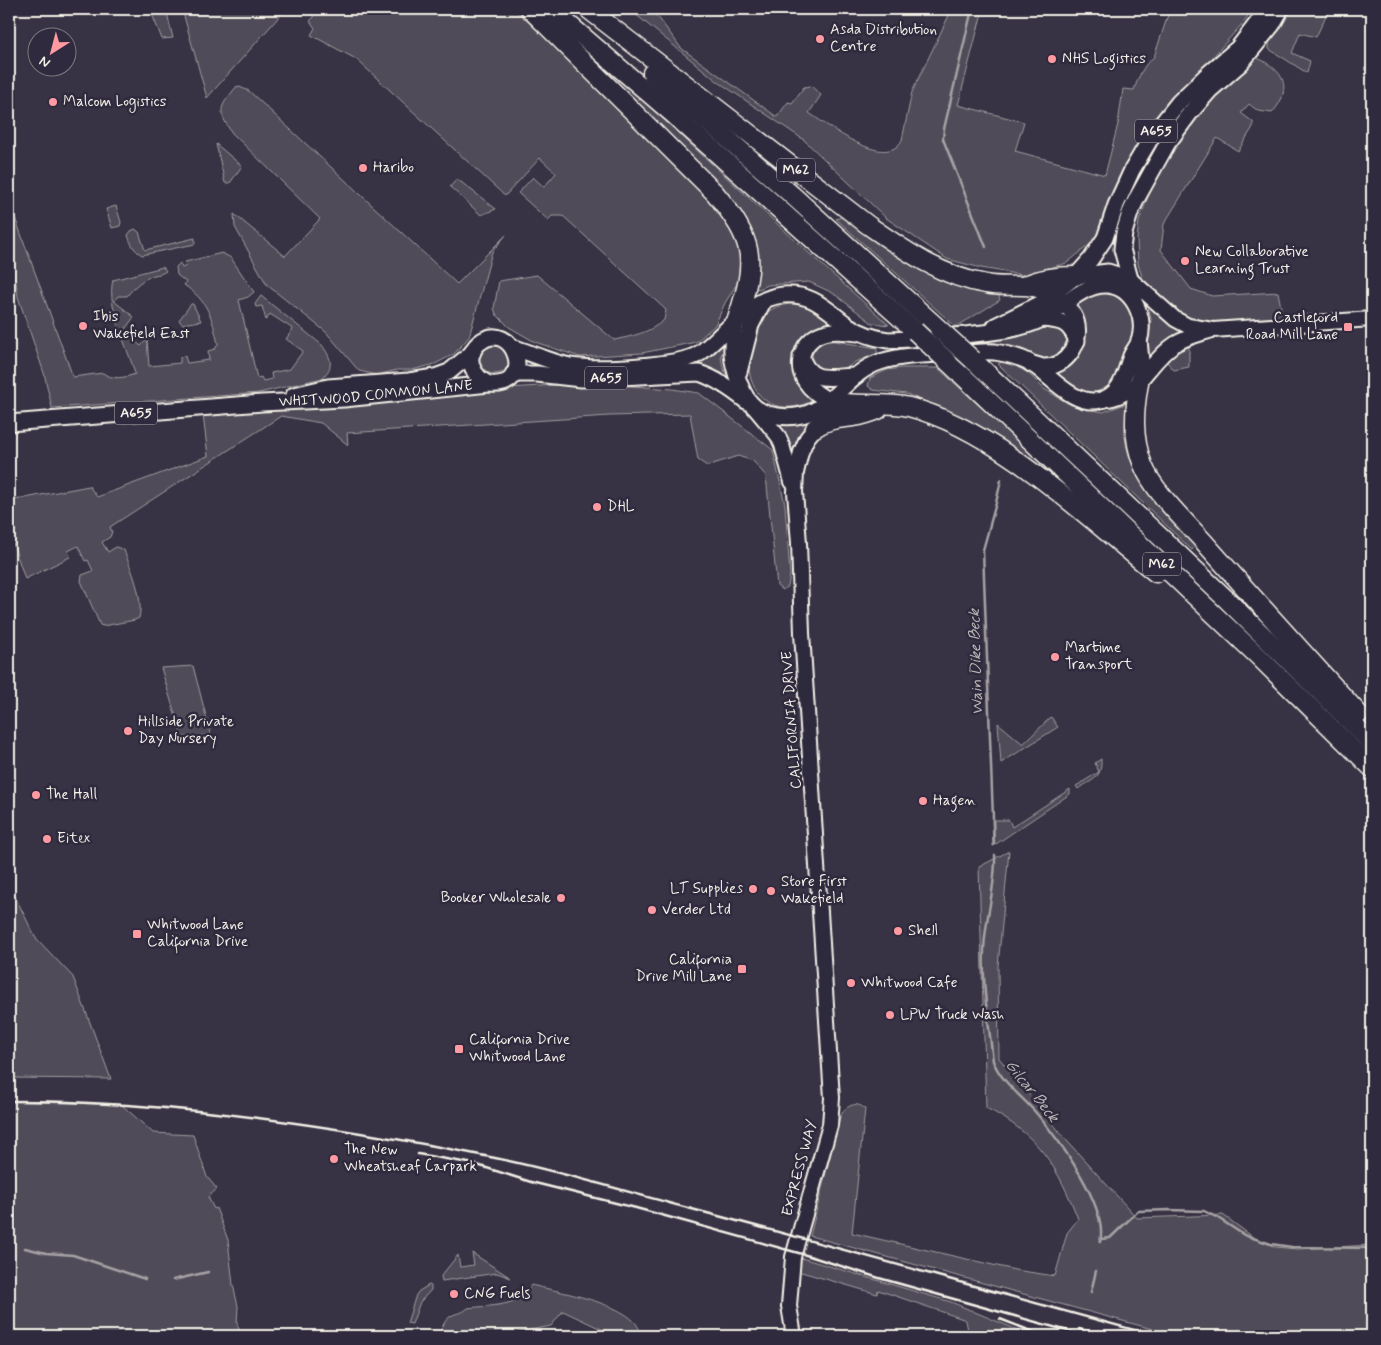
<svg xmlns="http://www.w3.org/2000/svg" width="1381" height="1345" viewBox="0 0 1381 1345" font-family="Mynerve,sans-serif">
	<style>
		.green { fill: #504b59; stroke: #a29ea0 }
		.lines { fill: none; stroke-linecap: round; stroke-linejoin: round }
		.stream { stroke: #a6a2a4; stroke-width: 2.5 }
		.secondary-casing { stroke: #f4f1e8; stroke-width: 18 }
		.primary-casing { stroke: #f4f1e8; stroke-width: 19 }
		.highway-casing { stroke: #f4f1e8; stroke-width: 21 }
		.secondary { stroke: #2f2a3d; stroke-width: 14 }
		.primary { stroke: #2f2a3d; stroke-width: 15 }
		.highway { stroke: #2f2a3d; stroke-width: 18 }
		.rail { stroke: #f4f1e8; stroke-width: 2.5 }
		.highway-bridge-casing { stroke: #f4f1e8; stroke-width: 21; stroke-linecap: butt }
		.highway-bridge { stroke: #2f2a3d; stroke-width: 18 }
		.poi-dot { fill: #ff9aa2; stroke: #2f2a3d; stroke-width: 2 }
		.labels { text-anchor: middle; dominant-baseline: central; stroke-width: 5; stroke-linejoin: round; paint-order: stroke }
		.shield { fill: #2f2a3d; stroke: #b9b5b5; stroke-width: 1 }
		.shield-label { font-size: 14px; font-weight: bold; fill: #f4f1e8 }
		.poi-label { font-size: 15px; fill: #f4f1e8; stroke: #2f2a3d; text-anchor: start }
		.street-label { font-size: 15px; fill: #f4f1e8; stroke: #2f2a3d }
		.water-label { font-size: 16px; font-style: italic; fill: #bab6b5; stroke: #2f2a3d }
	</style>
	<rect width="100%" height="100%" fill="#373244"/>
	<filter id="ink" filterUnits="userSpaceOnUse"><feTurbulence type="fractalNoise" baseFrequency=".02" numOctaves="2"/><feDisplacementMap in="SourceGraphic" scale="10" xChannelSelector="R" yChannelSelector="G"/><feConvolveMatrix kernelMatrix="1 2 1 2 8 2 1 2 1" color-interpolation-filters="sRGB"/></filter>
	<g filter="url(#ink)">
		<g class="green">
			<polygon points="150,9 166,9 173,38 162,39"/>
			<polygon points="182,9 286,9 207,98"/>
			<path d="M306 9H514L613 100 711 200 731 225 741 255 738 282 725 303 715 325 696 342 642 353 580 357 535 342 509 327 496 314 494 308 499 281 537 275 614 340C633 336 649 333 664 320L666 310 563 216H552L548 220 518 193 533 177 544 187 556 173 540 158 505 196 356 59 311 35 315 28 310 21 314 17Z"/>
			<path d="M629 9H647L658 17 681 48 777 117 788 102 792 103 804 87 811 86 821 95 809 113C828 125 886 171 902 140L912 92 952 9H983L958 105 1024 122 1015 151 1105 175 1118 124 1123 89 1134 90C1138 78 1143 65 1154 57L1170 9H1253L1242 24 1196 76 1178 90 1168 101 1149 131 1115 197 1094 241 1067 263 1022 275 981 268 947 259 886 218 804 140 717 81Z"/>
			<polygon points="1285,9 1329,9 1316,37 1300,33 1292,53 1310,61 1307,73 1269,49 1269,35"/>
			<polygon points="564,28 810,254 889,325 872,323 833,293 809,282 768,285 759,289 754,287 748,230 571,42"/>
			<path d="M1250 58C1258 58 1261 59 1268 64 1289 77 1288 95 1272 113L1258 111 1249 104 1241 113 1253 122V127L1238 151 1217 138 1164 224 1161 250 1191 289 1212 296 1278 292 1283 318 1207 324 1186 318 1144 282 1138 264 1137 239 1139 221 1159 167 1186 129Z"/>
			<path d="M237 86 249 91 457 284 506 235 492 252 469 337 454 354 435 364 412 370H397L377 375 359 371 326 332 267 285 235 227 234 214 285 256 320 219 232 133C216 109 220 107 237 86Z"/>
			<polygon points="216,144 242,166 230,183 225,183"/>
			<polygon points="457,179 496,209 481,215 450,187"/>
			<path d="M9 201 73 377 103 373C112 380 125 378 135 374 128 347 106 307 113 280L163 267 166 271C162 274 159 274 154 275 141 280 135 286 127 296H118L114 301 134 317 123 332 141 346 147 339 149 366 180 363V357L185 356 187 363 209 360 208 351 215 349 218 344C212 317 208 301 184 285L186 282 177 275 176 267 180 263 182 268 186 266 185 262 222 253 231 258 254 292 248 297 239 300 257 378 261 377 263 381 272 379 271 373 290 369 303 351 286 339 293 329 270 314 266 320 262 306 256 307 255 304 261 296 322 345C331 358 335 366 322 378L259 393 52 408 44 373 18 297 16 282 9 264Z"/>
			<polygon points="116,206 121,222 120,226 112,228 106,209"/>
			<polygon points="844,216 998,293 1000,300 956,327 836,219"/>
			<path d="M135 229 139 232 145 250 195 238V244L142 255C134 250 131 245 128 235L131 231Z"/>
			<path d="M1109 291 1125 303 1131 314 1133 331 1121 375 1104 392C1079 397 1069 386 1050 372L1077 353 1072 303 1094 292Z"/>
			<polygon points="1147,300 1191,332 1178,334 1146,366 1151,319"/>
			<polygon points="191,304 193,304 201,321 182,324 179,320"/>
			<path d="M789 304C810 303 820 313 837 325L819 328 794 370C796 384 802 391 812 401 783 415 754 405 749 370 747 360 752 349 754 339 756 334 757 326 760 321 765 310 778 306 789 304Z"/>
			<polygon points="1042,324 1067,329 1070,347 1052,362 974,346 971,343 1028,330"/>
			<path d="M727 340 726 351 721 354C721 365 726 372 728 382L701 368 699 360Z"/>
			<path d="M829 340 877 348V354L855 362 843 371 821 373 811 361C812 350 818 344 829 340Z"/>
			<path d="M486 345H502C504 349 509 355 509 360 512 384 458 375 486 345Z"/>
			<path d="M1189 345V367L1174 370 1167 362C1173 353 1179 349 1189 345Z"/>
			<path d="M1005 360 1028 373 1044 389 1071 405 1103 412 1128 403C1127 414 1124 426 1125 437 1129 480 1169 514 1196 545L1192 550 998 364Z"/>
			<polygon points="902,368 938,368 1086,503 996,439 936,406 906,394 873,390 868,386 870,378 887,370"/>
			<path d="M593 383 672 389 699 393 773 450 785 505 790 575 788 587 782 590 777 586 766 476 753 461 738 456 707 466 698 460 690 414 609 416 347 433 348 445 321 423 281 416 110 527 112 532 110 537 102 542 108 552 116 547 124 550C131 569 144 598 139 618L135 620 103 626 100 625 81 581 82 575 93 571 88 560 85 561 78 546 68 551 70 557 25 579 9 532V501L89 486 97 497 208 456 203 415C332 400 462 390 593 383Z"/>
			<polygon points="813,420 794,454 792,453 785,434 779,424 800,424"/>
			<polygon points="193,666 211,735 182,737 161,668"/>
			<polygon points="1051,717 1058,727 1001,763 998,723 1023,744"/>
			<path d="M1101 759C1102 779 1093 779 1078 789L1076 786 1099 772 1095 763Z"/>
			<polygon points="1070,789 1070,794 993,846 992,820 1009,820 1012,827"/>
			<path d="M1009 851 998 966 999 1058 1068 1142 1137 1218 1223 1215 1253 1237 1275 1247 1297 1249 1372 1245V1336H1178L810 1236 840 1117C845 1106 856 1100 865 1109L852 1233 1015 1270 1055 1276 1067 1233 1078 1219C1058 1167 1038 1134 986 1108L979 867Z"/>
			<polygon points="9,884 35,937 73,977 111,1079 9,1078"/>
			<polygon points="9,1101 122,1105 153,1133 193,1135 207,1177 217,1189 208,1197 214,1209 216,1208 228,1240 233,1285 238,1306 237,1323 241,1336 9,1336"/>
			<polygon points="472,1253 511,1278 497,1273 442,1281 441,1276 458,1255 460,1267 474,1265"/>
			<polygon points="793,1257 805,1259 951,1302 1032,1336 977,1336 968,1331 966,1320 878,1290 877,1294 791,1269"/>
			<polygon points="429,1285 431,1286 431,1290 420,1302 412,1324 407,1323 416,1295 419,1291"/>
			<path d="M531 1285C554 1291 643 1305 640 1336H616L563 1311 551 1326 499 1336H439C442 1328 444 1319 453 1315 459 1312 461 1314 468 1308 490 1305 520 1308 531 1285Z"/>
		</g>
		<g class="lines">
			<g class="stream">
				<polyline points="972,9 944,129 943,139 986,247"/>
				<polyline points="994,845 983,550 996,503 1001,480"/>
				<path d="M995 855C996 887 985 919 984 950 982 987 989 1024 993 1061 1002 1083 1022 1096 1037 1114 1059 1140 1109 1207 1100 1242"/>
				<polyline points="1101,1239 1110,1238 1138,1211 1169,1210 1204,1211 1218,1218 1244,1235 1271,1244 1292,1247 1372,1248"/>
				<polyline points="25,1248 46,1253 73,1255 145,1279"/>
				<polyline points="173,1280 208,1272"/>
				<polyline points="1091,1292 1096,1271"/>
			</g>
			<g class="secondary-casing">
				<g id="secondary">
					<polyline points="1130,279 1175,319 1188,326 1213,330 1372,319"/>
					<path d="M1103 400C1141 396 1147 362 1175 344 1186 337 1200 334 1212 330"/>
					<polyline points="754,407 778,436 782,445 792,482"/>
					<polyline points="794,1336 789,1306 793,1257 830,1125 832,1098 802,633 799,543 795,492 796,473 801,452 807,438 824,417 830,401"/>
				</g>
			</g>
			<g class="primary-casing">
				<g id="primary">
					<polyline points="1076,276 1108,272 1130,279"/>
					<polyline points="1134,299 1130,279 1122,249 1124,233 1130,213 1137,198 1167,144 1190,113 1210,90 1241,63 1272,25 1281,9"/>
					<path d="M1041 319C1061 320 1069 322 1077 341"/>
					<polyline points="995,326 1042,303 1076,276 1091,259 1105,238 1116,205 1132,170 1152,136 1179,102 1209,73 1238,48 1268,9"/>
					<path d="M512 347C531 353 550 362 570 366 595 370 680 367 700 353 726 334 749 298 783 295 812 292 828 311 849 326 861 334 874 338 888 340 914 339 939 337 965 335 990 332 1017 331 1040 320 1062 309 1081 284 1107 285 1133 287 1147 318 1139 341 1138 346 1133 351 1131 356 1125 372 1122 394 1101 400 1074 407 1051 376 1032 364 1022 357 1007 354 995 352 984 351 972 353 961 353 934 355 906 354 880 362 840 375 830 423 778 416 764 415 753 408 746 397 739 385 731 362 732 348 732 338 735 329 737 319"/>
					<path d="M801 356C810 386 832 376 856 376"/>
					<path d="M1031 364C1035 364 1039 366 1043 367 1068 368 1084 340 1075 318 1072 310 1064 304 1057 297"/>
					<polyline points="739,372 751,325 763,302"/>
					<path d="M513 374H537L581 379 699 373C717 379 731 389 746 401"/>
					<polyline points="1139,383 1141,361 1139,340"/>
					<polyline points="294,395 328,387 409,381 435,377 449,372 473,352"/>
					<path d="M830 401C810 392 794 374 803 352 805 345 812 338 818 335 830 329 845 331 857 333"/>
					<path id="s1" d="M9 423 262 403 344 399 489 384C539 389 513 316 479 343 463 357 473 377 489 384"/>
				</g>
			</g>
			<g class="highway-casing">
				<g id="highway">
					<path d="M530 9 715 193C755 242 757 259 737 319"/>
					<polyline points="551,9 673,114 915,331"/>
					<path d="M588 9 868 225C904 250 942 277 986 284 999 287 1012 285 1024 286 1035 286 1044 290 1054 293"/>
					<polyline points="652,73 792,195 939,329"/>
					<path d="M1026 285C1041 278 1059 276 1076 276"/>
					<polyline points="973,360 1226,599 1372,743"/>
					<polyline points="948,362 1259,657 1372,768"/>
					<path d="M1139 383C1134 411 1132 437 1143 465 1153 491 1185 521 1204 542 1255 600 1307 657 1359 714"/>
					<path d="M830 401C856 407 883 401 909 407 998 430 1085 516 1156 573"/>
					<path d="M815 428C832 416 844 420 863 415 868 414 873 412 878 410"/>
				</g>
			</g>
			<use href="#secondary" class="secondary"/>
			<use href="#primary" class="primary"/>
			<use href="#highway" class="highway"/>
			<g class="rail">
				<path d="M9 1101C172 1101 336 1125 495 1158 559 1171 621 1190 684 1207 842 1248 999 1294 1157 1336"/>
				<polyline points="418,1154 474,1164 531,1182 636,1208 806,1255 879,1278 1086,1336"/>
				<polyline points="1000,1319 1044,1336"/>
				<polyline points="1079,1329 1106,1336"/>
			</g>
			<g class="highway-bridge-casing">
				<g id="highway-bridge">
					<polyline points="939,329 973,360"/>
					<polyline points="915,331 948,362"/>
				</g>
			</g>
			<use href="#highway-bridge" class="highway-bridge"/>
		</g>
	</g>
	<g class="poi-dot">
		<circle cx="820" cy="39" r="5"/>
		<circle cx="1052" cy="59" r="5"/>
		<circle cx="53" cy="102" r="5"/>
		<circle cx="363" cy="168" r="5"/>
		<circle cx="1185" cy="261" r="5"/>
		<circle cx="83" cy="326" r="5"/>
		<rect x="1343" y="322" width="10" height="10" rx="2.5"/>
		<circle cx="597" cy="507" r="5"/>
		<circle cx="1055" cy="657" r="5"/>
		<circle cx="128" cy="731" r="5"/>
		<circle cx="36" cy="795" r="5"/>
		<circle cx="923" cy="801" r="5"/>
		<circle cx="47" cy="839" r="5"/>
		<circle cx="753" cy="889" r="5"/>
		<circle cx="771" cy="891" r="5"/>
		<circle cx="561" cy="898" r="5"/>
		<circle cx="652" cy="910" r="5"/>
		<circle cx="898" cy="931" r="5"/>
		<rect x="132" y="929" width="10" height="10" rx="2.5"/>
		<rect x="737" y="964" width="10" height="10" rx="2.5"/>
		<circle cx="851" cy="983" r="5"/>
		<circle cx="890" cy="1015" r="5"/>
		<rect x="454" y="1044" width="10" height="10" rx="2.5"/>
		<circle cx="334" cy="1159" r="5"/>
		<circle cx="454" cy="1294" r="5"/>
	</g>
	<g class="labels">
		<g class="shield">
			<rect x="1135" y="119.5" width="42" height="23" rx="4"/>
			<rect x="777" y="158.5" width="38" height="23" rx="4"/>
			<rect x="585" y="366.5" width="42" height="23" rx="4"/>
			<rect x="115" y="401.5" width="42" height="23" rx="4"/>
			<rect x="1143" y="552.5" width="38" height="23" rx="4"/>
		</g>
		<g class="shield-label">
			<text x="1156" y="131">A655</text>
			<text x="796" y="170">M62</text>
			<text x="606" y="378">A655</text>
			<text x="136" y="413">A655</text>
			<text x="1162" y="564">M62</text>
		</g>
		<g class="poi-label">
			<text x="830" y="30">Asda Distribution<tspan x="830" dy="17">Centre</tspan></text>
			<text x="1062" y="59">NHS Logistics</text>
			<text x="63" y="102">Malcom Logistics</text>
			<text x="373" y="168">Haribo</text>
			<text x="1195" y="252">New Collaborative<tspan x="1195" dy="17">Learning Trust</tspan></text>
			<text x="93" y="317">Ibis<tspan x="93" dy="17">Wakefield East</tspan></text>
			<text x="1338" y="318" text-anchor="end">Castleford<tspan x="1338" dy="17">Road Mill Lane</tspan></text>
			<text x="607" y="507">DHL</text>
			<text x="1065" y="648">Martime<tspan x="1065" dy="17">Transport</tspan></text>
			<text x="138" y="722">Hillside Private<tspan x="138" dy="17">Day Nursery</tspan></text>
			<text x="46" y="795">The Hall</text>
			<text x="933" y="801">Hagen</text>
			<text x="57" y="839">Eitex</text>
			<text x="781" y="882">Store First<tspan x="781" dy="17">Wakefield</tspan></text>
			<text x="743" y="889" text-anchor="end">LT Supplies</text>
			<text x="551" y="898" text-anchor="end">Booker Wholesale</text>
			<text x="662" y="910">Verder Ltd</text>
			<text x="147" y="925">Whitwood Lane<tspan x="147" dy="17">California Drive</tspan></text>
			<text x="908" y="931">Shell</text>
			<text x="732" y="960" text-anchor="end">California<tspan x="732" dy="17">Drive Mill Lane</tspan></text>
			<text x="861" y="983">Whitwood Cafe</text>
			<text x="900" y="1015">LPW Truck Wash</text>
			<text x="469" y="1040">California Drive<tspan x="469" dy="17">Whitwood Lane</tspan></text>
			<text x="344" y="1150">The New<tspan x="344" dy="17">Wheatsheaf Carpark</tspan></text>
			<text x="464" y="1294">CNG Fuels</text>
		</g>
		<g class="street-label">
			<text stroke="none"><textPath href="#s1" startOffset="368">WHITWOOD COMMON LANE</textPath></text>
			<text transform="translate(792 720) rotate(-94)">CALIFORNIA DRIVE</text>
			<text transform="translate(800 1168) rotate(-75)">EXPRESS WAY</text>
		</g>
		<g class="water-label">
			<text transform="translate(976 662) rotate(-92)">Wain Dike Beck</text>
			<text transform="translate(1032 1091) rotate(51)">Gilcar Beck</text>
		</g>
	</g>
	<rect width="1381" height="1345" fill="none" stroke="#2f2a3d" stroke-width="30"/>
	<rect x="15" y="15" width="1351" height="1315" fill="none" stroke="#f4f1e8" stroke-width="2" filter="url(#ink)"/>
	<g transform="translate(52 52) rotate(216)"><circle r="24" fill="#2f2a3d" stroke="#7e7a81"/>
	<path d="M0-4L9 19L0 12L-9 19Z" fill="#ff9aa2"/>
	<text y="-8" font-size="14" font-weight="bold" text-anchor="middle" fill="#f4f1e8">N</text>
	</g>
</svg>
